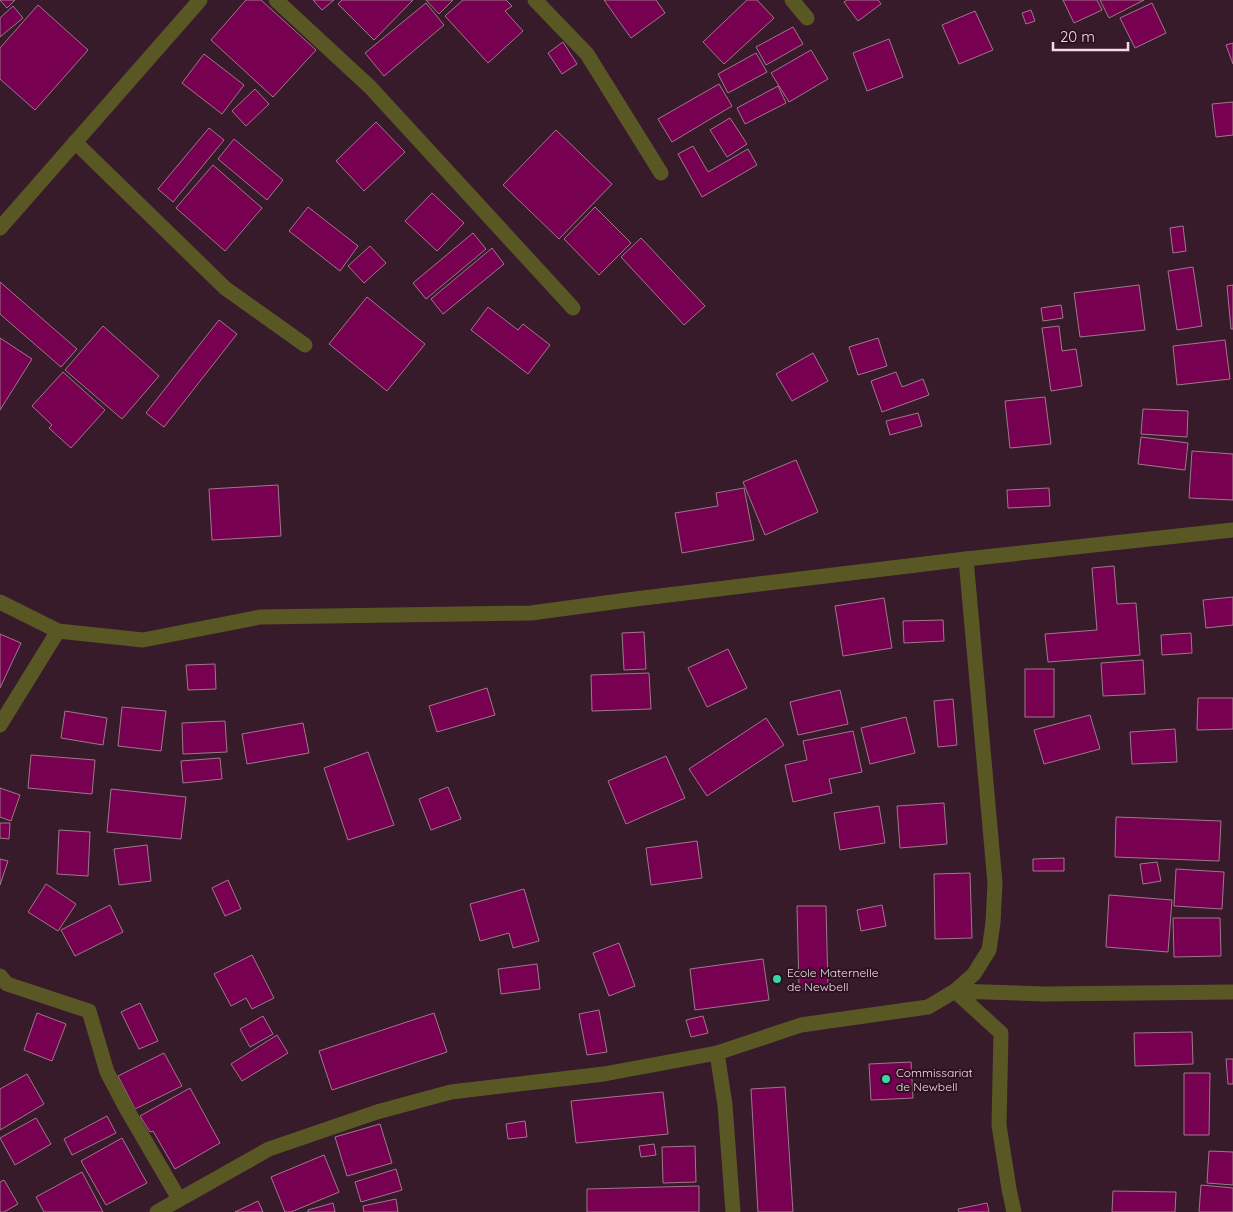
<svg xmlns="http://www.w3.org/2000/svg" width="1233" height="1212" viewBox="0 0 1233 1212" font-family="Quicksand,sans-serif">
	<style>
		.building { fill: #770051; stroke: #9d788a }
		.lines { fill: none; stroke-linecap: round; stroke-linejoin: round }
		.minor { stroke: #595824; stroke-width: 15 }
		.poi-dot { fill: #3ad4a5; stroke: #2d1121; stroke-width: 2 }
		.labels { text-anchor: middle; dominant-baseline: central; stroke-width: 4; stroke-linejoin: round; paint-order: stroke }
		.poi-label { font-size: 12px; fill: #f1dce6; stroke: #2d1121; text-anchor: start }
	</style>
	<rect width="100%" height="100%" fill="#381b2b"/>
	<g class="building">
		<polygon points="0,0 15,0 7,8"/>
		<polygon points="246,0 261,0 316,50 273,97 211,40"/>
		<polygon points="313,0 334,0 322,10"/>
		<polygon points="342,0 413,0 374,40 338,4"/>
		<polygon points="426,0 453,0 439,14"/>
		<polygon points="463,0 506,0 512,6 505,11 523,31 488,63 445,16"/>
		<polygon points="604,0 656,0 665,13 631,38"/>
		<polygon points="747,0 757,0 774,18 724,64 703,42"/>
		<polygon points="847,0 878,0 881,4 858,21 844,2"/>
		<polygon points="1063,0 1097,0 1102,10 1074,23"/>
		<polygon points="1100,0 1144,0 1109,18"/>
		<polygon points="426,3 444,25 384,76 365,53"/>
		<polygon points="1152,3 1166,33 1135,48 1120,18"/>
		<polygon points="38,5 88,50 35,110 0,79 0,48"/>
		<polygon points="13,6 23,18 0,37 0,18"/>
		<polygon points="1031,10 1035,21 1026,24 1022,13"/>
		<polygon points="975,11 993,50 959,64 942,25"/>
		<polygon points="793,27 803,44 766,65 756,47"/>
		<polygon points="889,39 903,77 867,91 853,53"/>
		<polygon points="563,42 577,64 562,74 548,53"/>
		<polygon points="1233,43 1233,64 1226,45"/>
		<polygon points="811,50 828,79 789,102 771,73"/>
		<polygon points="756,53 767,72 728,93 718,74"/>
		<polygon points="204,54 244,85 222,114 182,83"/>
		<polygon points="719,84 732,106 672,142 658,119"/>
		<polygon points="778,86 786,103 745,124 737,108"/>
		<polygon points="255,89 269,104 246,126 232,111"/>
		<polygon points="1233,102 1233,135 1216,137 1212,104"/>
		<polygon points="730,118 747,144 727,157 710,130"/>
		<polygon points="376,122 405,152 364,191 336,161"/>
		<polygon points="209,128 224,140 173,202 158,189"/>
		<polygon points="556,130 612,184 559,239 503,185"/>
		<polygon points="234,139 283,180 267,200 218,159"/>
		<polygon points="693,146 708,172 748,149 757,165 702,197 678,154"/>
		<polygon points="213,165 262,208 225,251 176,208"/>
		<polygon points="432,193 464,223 437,251 405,221"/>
		<polygon points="308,207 358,246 340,271 289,231"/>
		<polygon points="595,207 631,243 599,275 564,239"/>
		<polygon points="1183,226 1186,251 1173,253 1170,228"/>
		<polygon points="473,233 486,249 426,299 413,283"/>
		<polygon points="641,238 705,306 684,325 621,257"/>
		<polygon points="370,246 386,263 364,283 348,266"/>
		<polygon points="492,248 504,264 443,314 431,299"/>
		<polygon points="1193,267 1202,326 1177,330 1168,271"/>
		<polygon points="0,282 77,349 61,367 0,314"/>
		<polygon points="1139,285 1145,330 1080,337 1074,293"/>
		<polygon points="1233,285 1233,329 1231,329 1227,286"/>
		<polygon points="367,297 425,344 387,391 329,344"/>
		<polygon points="1061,305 1063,318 1043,321 1041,308"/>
		<polygon points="488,307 518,330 523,324 550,345 528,374 471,330"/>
		<polygon points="219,320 237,334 164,427 146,413"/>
		<polygon points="103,326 159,376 122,419 65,370"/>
		<polygon points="1059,326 1062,351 1076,349 1082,386 1051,391 1042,328"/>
		<polygon points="0,338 32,359 0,410"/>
		<polygon points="878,338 887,366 858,375 849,347"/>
		<polygon points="1225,340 1230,379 1177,385 1173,346"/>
		<polygon points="813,353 828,381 792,401 776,374"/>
		<polygon points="63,372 105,410 71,448 49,428 52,425 32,406"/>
		<polygon points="896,372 902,387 923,379 929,395 882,412 871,381"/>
		<polygon points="1045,397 1051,444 1010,448 1005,401"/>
		<polygon points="1143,409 1188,411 1187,437 1141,434"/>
		<polygon points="918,413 922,426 890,435 886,421"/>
		<polygon points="1141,437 1188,443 1185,470 1138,464"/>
		<polygon points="1192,451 1233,454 1233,500 1189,498"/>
		<polygon points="796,460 818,512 765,535 743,482"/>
		<polygon points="278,485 281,536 212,540 209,489"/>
		<polygon points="744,488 754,540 682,553 675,513 718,506 716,493"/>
		<polygon points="1049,488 1050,506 1008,508 1007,490"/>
		<polygon points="1114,566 1117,604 1136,603 1140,655 1048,662 1045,634 1097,630 1092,568"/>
		<polygon points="1233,597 1233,625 1206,628 1203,600"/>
		<polygon points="884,598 892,648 843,656 835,606"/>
		<polygon points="943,620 944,641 904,643 903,621"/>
		<polygon points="644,632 646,669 624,670 622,633"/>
		<polygon points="1191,633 1192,653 1162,655 1161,635"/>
		<polygon points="0,634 21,643 0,688"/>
		<polygon points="728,649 747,688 707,707 688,668"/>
		<polygon points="1143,660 1145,694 1103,696 1101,663"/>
		<polygon points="215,664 216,689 188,690 186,665"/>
		<rect x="1025" y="669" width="29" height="48"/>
		<polygon points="649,673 651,709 592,711 591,675"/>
		<polygon points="487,688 495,715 437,732 429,706"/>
		<polygon points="840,690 848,724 798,735 790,702"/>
		<polygon points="1198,698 1233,698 1233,729 1197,730"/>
		<polygon points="953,699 957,745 938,747 934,701"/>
		<polygon points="122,707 166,711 161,751 118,746"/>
		<polygon points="65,711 107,718 103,745 61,738"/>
		<polygon points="1090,715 1100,749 1044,764 1034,730"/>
		<polygon points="906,717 915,753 870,764 861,728"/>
		<polygon points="766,718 784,745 707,796 689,769"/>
		<polygon points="225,721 227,752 183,754 182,723"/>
		<polygon points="303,723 309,753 247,764 242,734"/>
		<polygon points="1175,729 1177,762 1132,764 1130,732"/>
		<polygon points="853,731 862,772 829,779 832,793 793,802 785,765 807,760 803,741"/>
		<polygon points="368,752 394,825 348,840 324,768"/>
		<polygon points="31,755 95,760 92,794 28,788"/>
		<polygon points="666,756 685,798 626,824 608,781"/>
		<polygon points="220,758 222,779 183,783 181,761"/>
		<polygon points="448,787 461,819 431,830 419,799"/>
		<polygon points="0,788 20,795 11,821 0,817"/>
		<polygon points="111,789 186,797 181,839 107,832"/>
		<polygon points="944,803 947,844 900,848 897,806"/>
		<polygon points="879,806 885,843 840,850 834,813"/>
		<polygon points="1116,817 1221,821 1219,861 1115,857"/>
		<polygon points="0,823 10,823 9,839 0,838"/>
		<polygon points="59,830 90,832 88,876 57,874"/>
		<polygon points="697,841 702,878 651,885 646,848"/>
		<polygon points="147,845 151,881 119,885 114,849"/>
		<polygon points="1064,858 1064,871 1033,871 1033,859"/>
		<polygon points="0,859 8,861 0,885"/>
		<polygon points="1157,862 1161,881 1143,884 1140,864"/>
		<polygon points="1176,869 1224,872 1222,909 1174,906"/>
		<polygon points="970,873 972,938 935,939 934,874"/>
		<polygon points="228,880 241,909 225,916 212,888"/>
		<polygon points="46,884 76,904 58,931 28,912"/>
		<polygon points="524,889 539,941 513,948 509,933 480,941 470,904"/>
		<polygon points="1109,895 1172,900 1168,952 1106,947"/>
		<polygon points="110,905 123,932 75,956 61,930"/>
		<polygon points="882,905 886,926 861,931 857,910"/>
		<polygon points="797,906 826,906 828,988 799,989"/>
		<polygon points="1173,918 1220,918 1221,956 1174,957"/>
		<polygon points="619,943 635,986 609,996 593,953"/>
		<polygon points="252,955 274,998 252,1009 246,998 231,1006 214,974"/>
		<polygon points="763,959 769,1000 695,1010 690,969"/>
		<polygon points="537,964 540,989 501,994 498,969"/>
		<polygon points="140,1003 158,1041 139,1049 121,1012"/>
		<polygon points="599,1010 607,1052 587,1055 579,1014"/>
		<polygon points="37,1013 66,1024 52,1061 24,1050"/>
		<polygon points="434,1013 447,1052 332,1090 319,1051"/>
		<polygon points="263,1016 273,1034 250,1047 240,1029"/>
		<polygon points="703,1016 708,1033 691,1037 686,1020"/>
		<polygon points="1192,1032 1193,1064 1135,1066 1134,1033"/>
		<polygon points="277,1035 288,1053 242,1081 231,1064"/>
		<polygon points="164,1053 182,1086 135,1109 118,1076"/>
		<polygon points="1226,1059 1233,1059 1233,1084 1228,1084"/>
		<polygon points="911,1062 913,1098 871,1100 869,1064"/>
		<polygon points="1184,1073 1210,1073 1209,1135 1184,1135"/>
		<polygon points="27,1074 44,1104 0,1130 0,1089"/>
		<polygon points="785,1087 793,1212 758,1212 751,1089"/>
		<polygon points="190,1088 220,1143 175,1169 153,1131 150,1132 140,1116"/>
		<polygon points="663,1092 668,1134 576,1143 571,1101"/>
		<polygon points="107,1116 116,1133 72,1155 64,1139"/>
		<polygon points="36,1118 51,1144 15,1165 0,1138"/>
		<polygon points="525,1121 527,1137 508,1139 506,1124"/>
		<polygon points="380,1124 392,1163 347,1176 335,1137"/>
		<polygon points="122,1138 147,1183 106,1205 81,1161"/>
		<polygon points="654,1144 656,1155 641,1157 639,1146"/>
		<polygon points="695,1146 696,1182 663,1183 662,1147"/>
		<polygon points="1209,1151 1233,1152 1233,1185 1207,1183"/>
		<polygon points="324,1155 339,1192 291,1212 285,1212 271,1177"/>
		<polygon points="396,1169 402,1190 361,1202 355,1182"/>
		<polygon points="82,1172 103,1212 44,1212 36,1197"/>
		<polygon points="4,1180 18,1204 4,1212 0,1212 0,1182"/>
		<polygon points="1201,1185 1233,1188 1233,1212 1199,1212"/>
		<polygon points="699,1186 699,1212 587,1212 587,1189"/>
		<polygon points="1113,1191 1176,1192 1175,1212 1112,1212"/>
		<polygon points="396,1199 398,1212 364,1212 363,1206"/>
		<polygon points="258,1201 263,1212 235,1212"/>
		<polygon points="333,1203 335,1212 308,1212 308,1210"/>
		<polygon points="987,1203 989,1212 959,1212 958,1209"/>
	</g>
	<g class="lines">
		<g class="minor">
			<polyline points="276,0 370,87 573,308"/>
			<polyline points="535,0 587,54 661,173"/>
			<polyline points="792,0 807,18"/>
			<polyline points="75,142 225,288 305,345"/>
			<polyline points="0,228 200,0"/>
			<polyline points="0,602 58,631 143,640 260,617 531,613 635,599 966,559 1233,530"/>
			<polyline points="0,725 58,631"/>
			<polyline points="0,976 7,984 89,1011 107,1072 126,1108 179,1199"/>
			<polyline points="157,1212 269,1149 377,1112 451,1092 604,1074 717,1053"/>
			<polyline points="733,1212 725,1105 717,1053 801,1025 928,1007 955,991 974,974 989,950 993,923 995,883 966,559"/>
			<polyline points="1014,1212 1009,1189 999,1125 1001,1033 955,991 1045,994 1233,992"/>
		</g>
	</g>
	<g class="poi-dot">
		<circle cx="777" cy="979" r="5"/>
		<circle cx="886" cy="1079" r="5"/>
	</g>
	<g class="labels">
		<g class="poi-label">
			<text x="787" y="972">Ecole Maternelle<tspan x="787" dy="14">de Newbell</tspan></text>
			<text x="896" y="1072">Commissariat<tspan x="896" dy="14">de Newbell</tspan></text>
		</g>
	</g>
	<path d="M1053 42v8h75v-8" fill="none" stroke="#f1dce6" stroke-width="2.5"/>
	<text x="1060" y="42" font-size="15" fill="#f1dce6" stroke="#2d1121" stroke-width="4" paint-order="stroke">20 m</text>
</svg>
